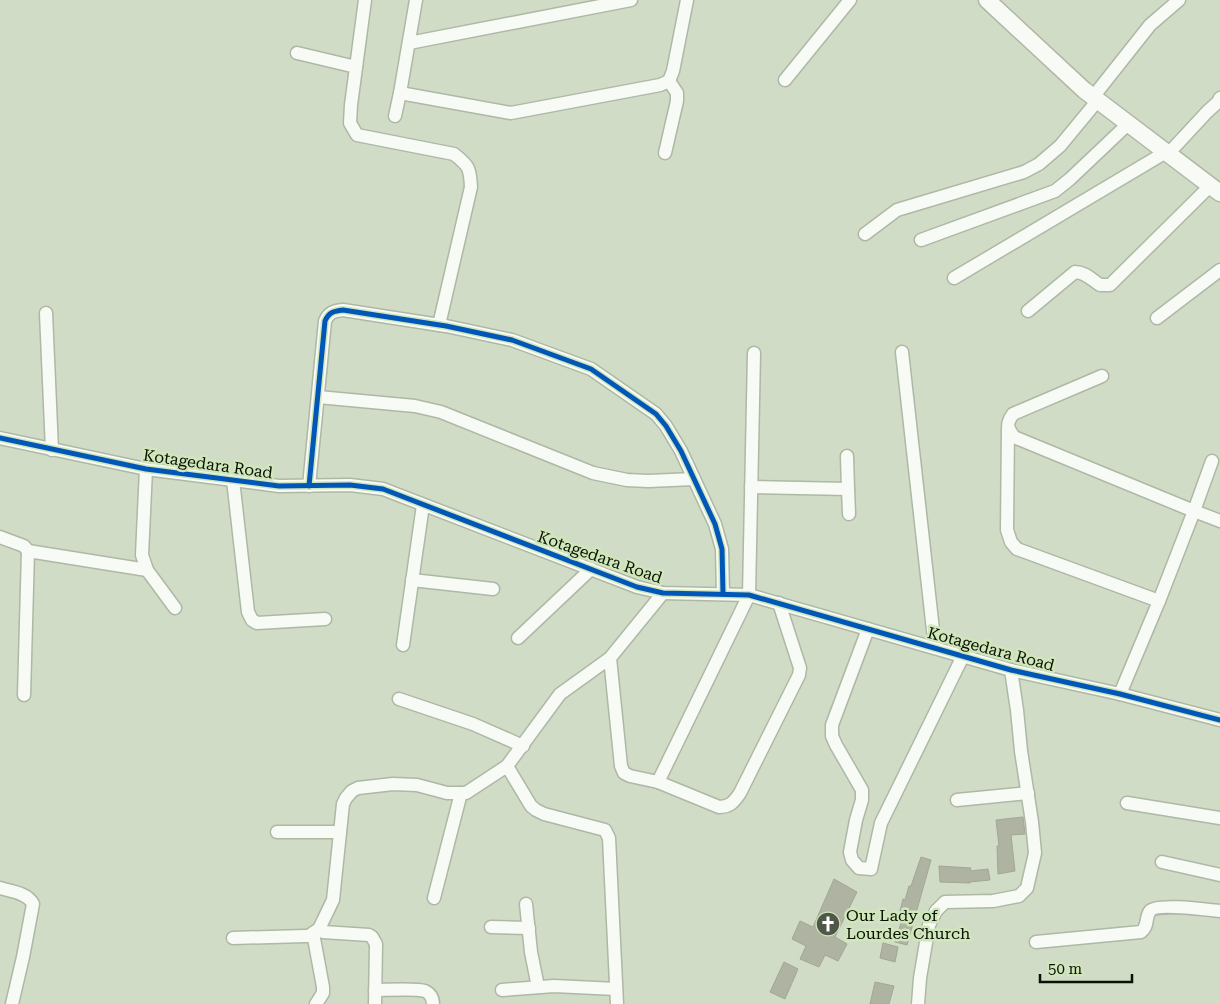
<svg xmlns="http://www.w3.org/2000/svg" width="1220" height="1004" viewBox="0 0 1220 1004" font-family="'Roboto Serif',serif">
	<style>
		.building { fill: #afb4a2; stroke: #a2a795 }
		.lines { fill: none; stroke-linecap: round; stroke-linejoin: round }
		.minor-casing { stroke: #aeb8a5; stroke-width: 15 }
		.tertiary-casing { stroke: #aeb8a5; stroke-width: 19 }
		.minor { stroke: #f8faf6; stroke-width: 12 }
		.tertiary { stroke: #f8faf6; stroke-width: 16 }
		.cycleway-casing { stroke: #d0e6bb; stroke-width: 8 }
		.cycleway { stroke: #0057b8; stroke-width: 5 }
		.labels { text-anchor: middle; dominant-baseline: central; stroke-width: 5; stroke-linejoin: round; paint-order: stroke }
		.street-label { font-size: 16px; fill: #0a1104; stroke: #d0e6bb }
		.poi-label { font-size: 16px; fill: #0a1104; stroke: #d0e6bb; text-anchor: start }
	</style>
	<rect width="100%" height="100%" fill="#d0dcc5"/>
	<g class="building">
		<polygon points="1023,817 1025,834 1011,835 1015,871 998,874 997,846 999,846 996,820"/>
		<polygon points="921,857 931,860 907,945 895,942 902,920 898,919 903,899 905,900 909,886 911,886"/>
		<polygon points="939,866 971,868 970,871 988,869 990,880 970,882 970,883 940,882"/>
		<polygon points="834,879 857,892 835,937 847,944 838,961 825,955 819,967 800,959 806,946 792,939 800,921 813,927"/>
		<polygon points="883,943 898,947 895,962 880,958"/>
		<polygon points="784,962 798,969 785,999 770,992"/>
		<polygon points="875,982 894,986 889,1004 870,1004"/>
	</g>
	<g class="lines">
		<g class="minor-casing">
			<g id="minor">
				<path d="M365 0 351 105 350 123 357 135 454 154C469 166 470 168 471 187L439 325"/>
				<polyline points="409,43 631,0"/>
				<polyline points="297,53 356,67"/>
				<polyline points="785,80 850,0"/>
				<polyline points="400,93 511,113 660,85 669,81 673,71 687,0"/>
				<polyline points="1093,97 1150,25 1179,0"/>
				<polyline points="395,116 400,93 416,0"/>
				<polyline points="665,153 677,101 677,93 669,81"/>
				<polyline points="1168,154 1207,112 1218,102 1220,98"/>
				<polyline points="865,234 897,210 1024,172 1039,164 1060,146 1098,100"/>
				<polyline points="921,240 1055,191 1070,179 1128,124"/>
				<polyline points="954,278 1166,152"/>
				<path d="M1028 311 1075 272C1085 272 1092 280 1100 285H1110L1210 186"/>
				<polyline points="46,313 52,450"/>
				<polyline points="1157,318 1220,270"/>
				<polyline points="902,352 935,648"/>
				<path d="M1102 376 1013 414C1006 424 1007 427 1014 437L1194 511 1212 461"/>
				<polyline points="318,397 415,406 441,412 593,473 627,480 648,481 694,479"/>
				<polyline points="1008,428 1007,530 1011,542 1017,549 1159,601"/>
				<polyline points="0,438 146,469 279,486 350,485 383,489 637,587 663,593 749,595 1011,670 1120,694 1220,720"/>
				<polyline points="146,469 142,555 147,570 175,608"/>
				<polyline points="233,480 248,612 252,620 257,623 325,619"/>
				<path d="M309 486 325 321C329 312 334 311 343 310L446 326 512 340 591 369 656 414 666 426 681 451 715 524 722 549 723 594"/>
				<polyline points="751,487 848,489 847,456"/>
				<polyline points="848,489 849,514"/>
				<polyline points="0,537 24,546 28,551 24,695"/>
				<polyline points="28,551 147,570"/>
				<polyline points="412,580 493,589"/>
				<polyline points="868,629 832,725 832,736 836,745 862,790 862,800 856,820 850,852 852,860 859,868 871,869 881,823 963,656"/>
				<polyline points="518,638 591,569"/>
				<polyline points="403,645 423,505"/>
				<path d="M610 658 621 766 624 773 630 776 658 782 719 807C730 807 734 802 740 793L799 675 800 668 779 603"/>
				<polyline points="1120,694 1159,601 1194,511 1220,521"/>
				<polyline points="399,699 473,724 523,746"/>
				<polyline points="507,766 531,806 536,810 544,814 605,830 609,838 617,1004"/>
				<polyline points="658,782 749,595 754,353"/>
				<polyline points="957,800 1028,793"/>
				<polyline points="1127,803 1220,818"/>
				<polyline points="277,832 340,832"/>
				<polyline points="1162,862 1220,875"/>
				<path d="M0 888C10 891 28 893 33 904L23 957 12 1004"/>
				<polyline points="434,898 461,793"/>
				<polyline points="526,904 531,952 538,987"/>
				<polyline points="491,927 529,928"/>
				<polyline points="313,933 323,987 323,993 316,1004"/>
				<polyline points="233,938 305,936 309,936 319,929"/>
				<path d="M1036 942 1141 932C1149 926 1145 917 1150 911 1156 903 1209 910 1220 911"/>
				<path d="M375 990C386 990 417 988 425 991 431 994 433 998 433 1004"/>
				<polyline points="502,990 554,986 616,989"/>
				<polyline points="375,1004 376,944 372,937 369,935 323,932 319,929 333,900 343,804 346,798 352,791 358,788 393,784 417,785 447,793 466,793 507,766 560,694 610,658 663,593"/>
				<polyline points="918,1004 920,978 929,925 936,911 945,902 993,901 1019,896 1027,888 1035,853 1032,822 1021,751 1017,710 1011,670"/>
			</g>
		</g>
		<g class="tertiary-casing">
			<polyline id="tertiary" points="987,0 1084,90 1220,193"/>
		</g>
		<use href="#minor" class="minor"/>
		<use href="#tertiary" class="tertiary"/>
		<g class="cycleway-casing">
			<g id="cycleway">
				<polyline points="0,438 146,469 279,486 350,485 383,489 637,587 663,593 749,595 1011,670 1120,694 1220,720"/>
				<path d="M309 486 325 321C329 312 334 311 343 310L446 326 512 340 591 369 656 414 666 426 681 451 715 524 722 549 723 594"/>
			</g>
		</g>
		<use href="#cycleway" class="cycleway"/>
	</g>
	<defs>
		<g id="church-disc" transform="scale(1.25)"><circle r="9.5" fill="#4f5848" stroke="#d0e6bb"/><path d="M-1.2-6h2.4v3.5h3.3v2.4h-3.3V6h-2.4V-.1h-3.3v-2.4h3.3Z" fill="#fff"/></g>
	</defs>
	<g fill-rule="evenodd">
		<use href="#church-disc" x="828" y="924"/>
	</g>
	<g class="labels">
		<g class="street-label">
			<text transform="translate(208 464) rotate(8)">Kotagedara Road</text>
			<text transform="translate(600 557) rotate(19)">Kotagedara Road</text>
			<text transform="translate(991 649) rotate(15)">Kotagedara Road</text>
		</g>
		<g class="poi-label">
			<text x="846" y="915">Our Lady of<tspan x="846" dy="18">Lourdes Church</tspan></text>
		</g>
	</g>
	<path d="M1040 974v8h92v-8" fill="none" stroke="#0a1104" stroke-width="2.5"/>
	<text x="1048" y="974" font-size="15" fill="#0a1104" stroke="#d0e6bb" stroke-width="4" paint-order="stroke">50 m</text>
</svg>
